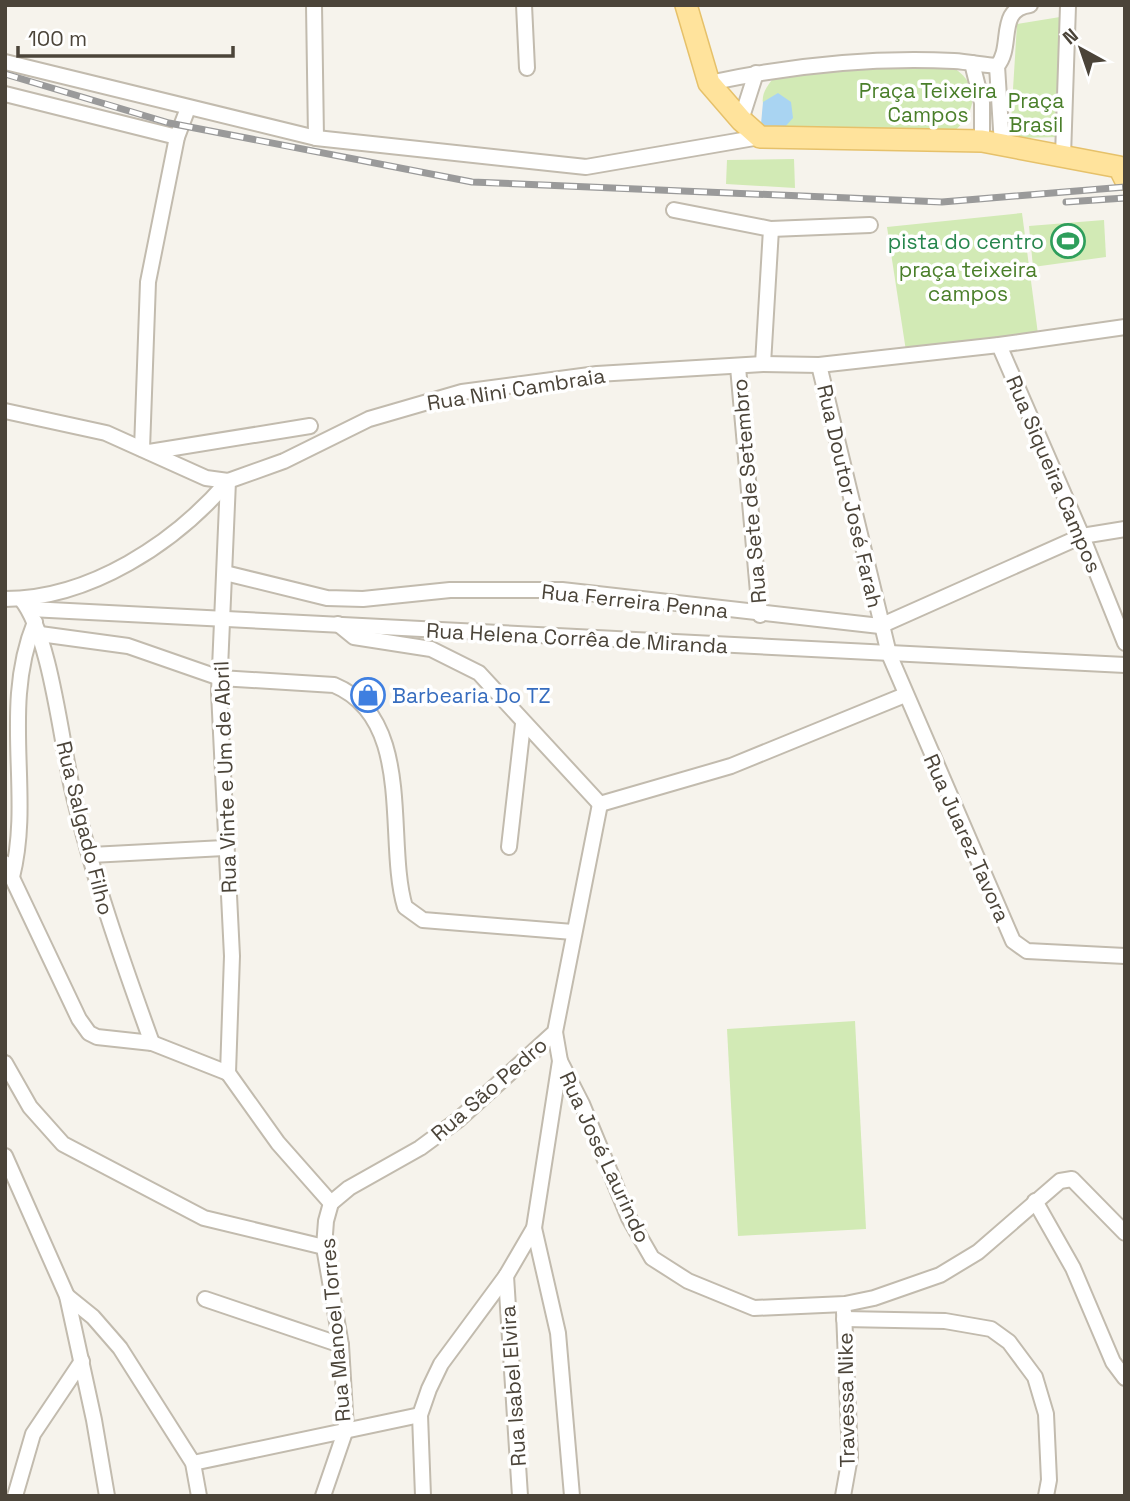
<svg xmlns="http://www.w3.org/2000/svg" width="1130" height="1501" viewBox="0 0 1130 1501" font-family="'Space Grotesk',sans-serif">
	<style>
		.green { fill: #d2eab5 }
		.water { fill: #a9d4f2 }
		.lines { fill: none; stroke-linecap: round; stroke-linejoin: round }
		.street-casing { stroke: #c2bbae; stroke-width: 18 }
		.primary-casing { stroke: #e6c16a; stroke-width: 24 }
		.street { stroke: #fff; stroke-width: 14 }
		.primary { stroke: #ffe39c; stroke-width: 21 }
		.rail-casing { stroke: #9a9a9a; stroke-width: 7 }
		.rail { stroke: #fff; stroke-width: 4.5; stroke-dasharray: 13; stroke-linecap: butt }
		.labels { text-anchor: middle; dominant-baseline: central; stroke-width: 7; stroke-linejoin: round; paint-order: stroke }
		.park-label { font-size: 21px; fill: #4a7f2a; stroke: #fff }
		.leisure-label { font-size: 21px; fill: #27864d; stroke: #fff; text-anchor: end }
		.street-label { font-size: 21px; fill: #4b4439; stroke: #fff }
		.shop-label { font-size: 21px; fill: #366cbe; stroke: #fff; text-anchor: start }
	</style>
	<rect width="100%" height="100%" fill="#f6f3ec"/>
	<g class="green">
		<polygon points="1060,17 1060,137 1010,138 1017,24"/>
		<path d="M947 64C982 82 979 111 951 134L781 131C759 107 755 97 779 72Z"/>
		<polygon points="794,159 795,188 726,184 727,160"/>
		<polygon points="1022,213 1038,334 906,351 887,227"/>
		<polygon points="1104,220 1106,257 1033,267 1029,226"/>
		<polygon points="855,1021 866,1229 738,1236 727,1029"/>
	</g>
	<polygon class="water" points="778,93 791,102 793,118 783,129 772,129 761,124 763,102"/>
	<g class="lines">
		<g class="street-casing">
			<g id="street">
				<polyline points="314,5 316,138"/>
				<polyline points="524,5 527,68"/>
				<polyline points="5,62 316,138 586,167 760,137"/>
				<polyline points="972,63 982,103 982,141"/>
				<path d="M709 83C788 66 874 57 954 61 969 62 983 65 997 66"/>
				<polyline points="5,94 177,137"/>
				<polyline points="741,120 756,73"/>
				<path d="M1002 145 997 66C1014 47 996 9 1030 5"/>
				<polyline points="1063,156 1068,6"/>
				<polyline points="674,210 771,229 870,225"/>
				<polyline points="999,345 1082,536 1125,643"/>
				<polyline points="763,364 771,229"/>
				<polyline points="819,365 889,654 1013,941 1027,951 1125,956"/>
				<polyline points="738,367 760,615"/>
				<polyline points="5,411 106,433 206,478 228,481 284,461 369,419 462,392 597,374 763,364 819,365 999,345 1125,327"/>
				<polyline points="142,449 148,282 177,137 188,108"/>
				<polyline points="149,452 310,426"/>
				<polyline points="225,573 327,598 363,599 450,590 562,590 880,626 1082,536 1125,529"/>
				<path d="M5 599C90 599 175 543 228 481"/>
				<path d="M21 599C50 634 61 740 72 788 92 875 122 960 152 1043"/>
				<polyline points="30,609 1125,665"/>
				<polyline points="338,624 354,637 431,649 479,673 600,804"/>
				<path d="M40 634 128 646 220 678 334 685C416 719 385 841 405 907L423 920 573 932"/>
				<polyline points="600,804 731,766 905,695"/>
				<polyline points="509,847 523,724"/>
				<polyline points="91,855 224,848"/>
				<polyline points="5,863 79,1019 89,1033 97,1037 152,1043 228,1073"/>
				<path d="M12 877C33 794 0 708 35 622"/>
				<polyline points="560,1061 582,1104 629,1218 652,1258 688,1281 754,1308 845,1304 874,1298 940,1275 978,1252 1060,1181 1072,1179 1125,1233"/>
				<polyline points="5,1063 30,1107 63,1144 204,1218 324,1247"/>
				<polyline points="228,1073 232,956 219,692 228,481"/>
				<polyline points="228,1073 278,1143 331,1203"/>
				<polyline points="5,1156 67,1296 94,1420 107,1496"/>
				<polyline points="1035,1201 1073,1268 1113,1362 1125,1378"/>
				<polyline points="331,1203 349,1188 420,1148 458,1120 555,1032 600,804"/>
				<polyline points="534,1228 558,1333 572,1496"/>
				<polyline points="506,1276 520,1496"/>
				<polyline points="67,1296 93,1317 120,1348 193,1463 199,1496"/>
				<polyline points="205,1299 341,1345"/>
				<polyline points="844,1319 945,1321 991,1329 1009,1342 1035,1377 1046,1414 1049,1480 1046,1496"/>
				<polyline points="193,1463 420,1415"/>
				<polyline points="15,1496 33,1434 82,1361"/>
				<polyline points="323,1496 346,1429 341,1345 324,1247 326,1221 331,1203"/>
				<polyline points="423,1496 420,1415 429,1389 441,1364 506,1276 534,1228 560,1061 555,1032"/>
				<polyline points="843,1496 850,1457 844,1312"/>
			</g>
		</g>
		<g class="primary-casing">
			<polyline id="primary" points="686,5 709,83 741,120 760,137 982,141 1119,167 1125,179"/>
		</g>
		<use href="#street" class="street"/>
		<use href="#primary" class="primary"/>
		<g class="rail-casing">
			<g id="rail">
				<polyline points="5,74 169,123 472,182 942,202 1125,187"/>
				<polyline points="1066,202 1125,198"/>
			</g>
		</g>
		<use href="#rail" class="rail"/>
	</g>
	<defs>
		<g id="stadium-ring" transform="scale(1.75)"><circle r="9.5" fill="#fff" stroke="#2e9e5b" stroke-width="1.5"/><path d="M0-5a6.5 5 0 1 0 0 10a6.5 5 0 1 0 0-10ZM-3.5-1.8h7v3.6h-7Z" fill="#2e9e5b"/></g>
		<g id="shop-ring" transform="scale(1.75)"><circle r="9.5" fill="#fff" stroke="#3f7fe0" stroke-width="1.5"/><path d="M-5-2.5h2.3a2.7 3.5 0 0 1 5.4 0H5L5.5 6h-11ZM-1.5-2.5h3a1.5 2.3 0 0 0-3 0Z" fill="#3f7fe0"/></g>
	</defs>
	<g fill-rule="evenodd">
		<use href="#stadium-ring" x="1068" y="241"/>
		<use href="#shop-ring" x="368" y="695"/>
	</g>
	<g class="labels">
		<g class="park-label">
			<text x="928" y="90">Praça Teixeira<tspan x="928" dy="24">Campos</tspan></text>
			<text x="1036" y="100">Praça<tspan x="1036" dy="24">Brasil</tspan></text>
			<text x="968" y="269">praça teixeira<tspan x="968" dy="24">campos</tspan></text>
		</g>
		<g class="leisure-label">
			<text x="1044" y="241">pista do centro</text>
		</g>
		<g class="street-label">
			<text transform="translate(516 389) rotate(-9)">Rua Nini Cambraia</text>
			<text transform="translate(1054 474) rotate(67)">Rua Siqueira Campos</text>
			<text transform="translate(749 491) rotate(-95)">Rua Sete de Setembro</text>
			<text transform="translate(850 496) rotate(77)">Rua Doutor José Farah</text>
			<text transform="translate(635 601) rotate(6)">Rua Ferreira Penna</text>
			<text transform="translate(577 638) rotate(3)">Rua Helena Corrêa de Miranda</text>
			<text transform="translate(225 777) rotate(-92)">Rua Vinte e Um de Abril</text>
			<text transform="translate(85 828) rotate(76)">Rua Salgado Filho</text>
			<text transform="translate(967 838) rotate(66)">Rua Juarez Tavora</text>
			<text transform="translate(489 1089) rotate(-41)">Rua São Pedro</text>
			<text transform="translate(605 1157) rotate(65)">Rua José Laurindo</text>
			<text transform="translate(335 1330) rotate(-95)">Rua Manoel Torres</text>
			<text transform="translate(513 1386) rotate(-94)">Rua Isabel Elvira</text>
			<text transform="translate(846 1400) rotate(-91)">Travessa Nike</text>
		</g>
		<g class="shop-label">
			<text x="392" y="695">Barbearia Do TZ</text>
		</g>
	</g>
	<rect width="1130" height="1501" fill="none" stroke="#4b4439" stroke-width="14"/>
	<g transform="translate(1081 49) rotate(320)" stroke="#ffffff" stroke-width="5" paint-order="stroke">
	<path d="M0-5L12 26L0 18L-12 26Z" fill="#4b4439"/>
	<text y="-10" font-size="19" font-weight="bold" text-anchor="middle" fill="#4b4439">N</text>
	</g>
	<path d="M18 46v10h215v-10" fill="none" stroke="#4b4439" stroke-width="3.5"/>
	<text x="28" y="46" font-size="21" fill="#4b4439" stroke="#ffffff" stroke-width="5" paint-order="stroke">100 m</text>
</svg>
